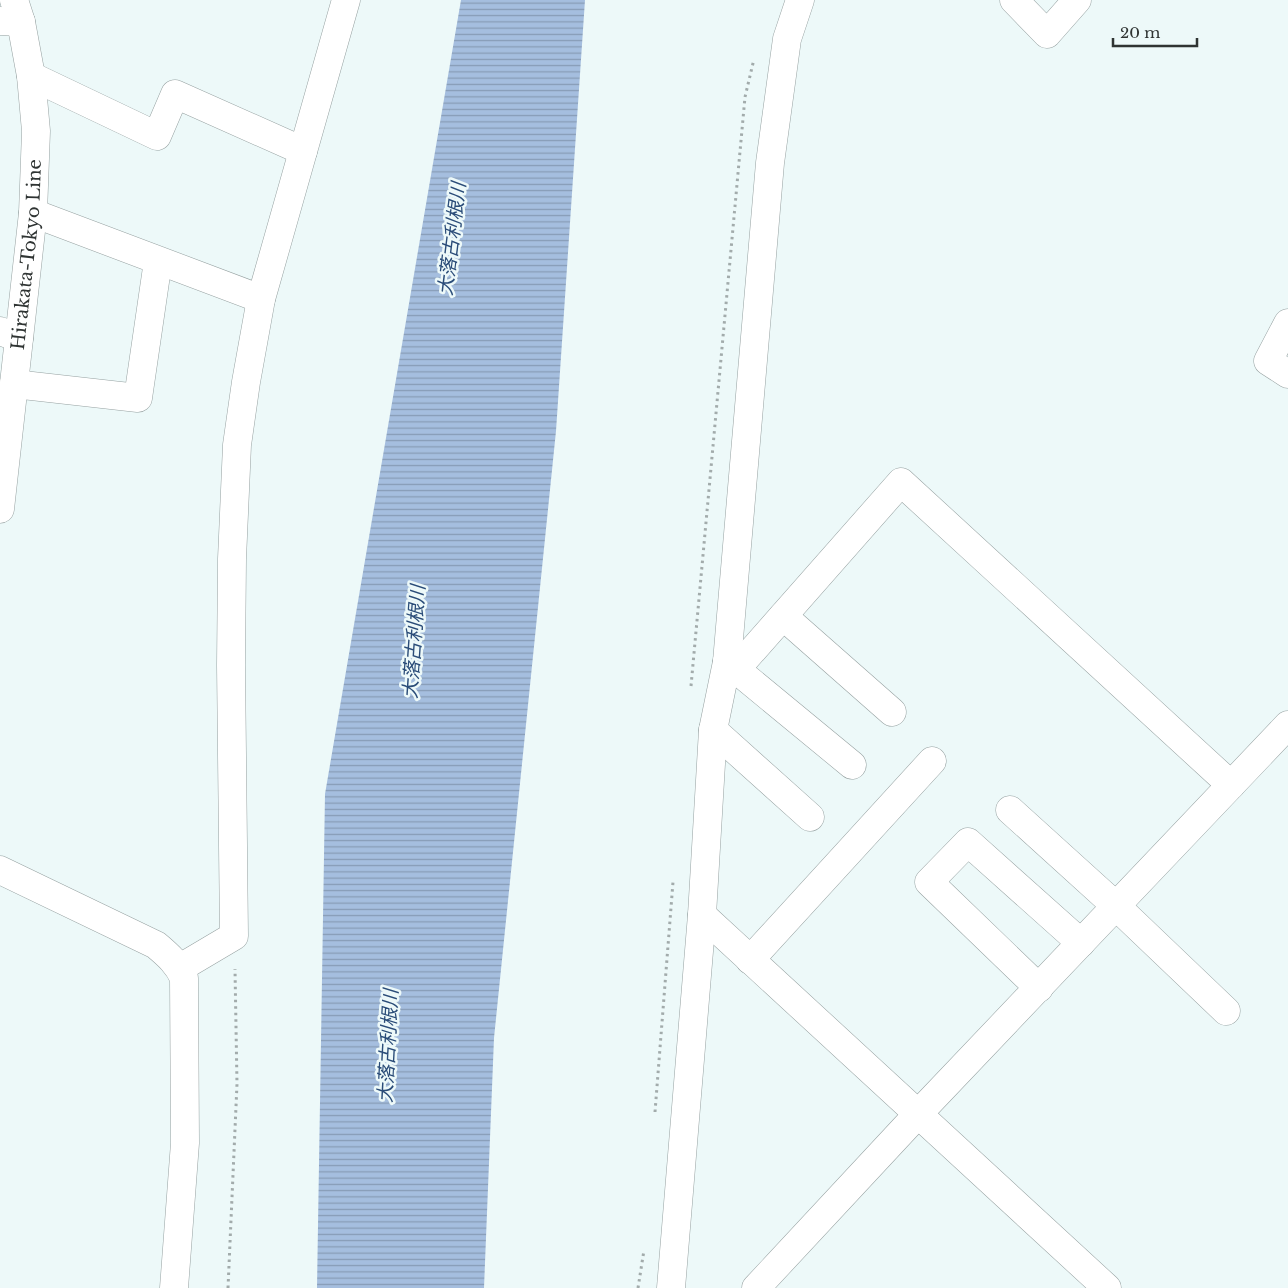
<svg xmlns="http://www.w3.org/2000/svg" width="1288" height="1288" viewBox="0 0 1288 1288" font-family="'Libre Baskerville','Noto Sans JP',serif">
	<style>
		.water { fill: url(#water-rules) }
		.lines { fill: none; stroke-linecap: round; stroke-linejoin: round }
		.street-casing { stroke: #96a1a1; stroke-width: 29 }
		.secondary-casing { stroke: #96a1a1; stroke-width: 29 }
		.path { stroke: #a2abab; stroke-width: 3; stroke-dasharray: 2.5 4; stroke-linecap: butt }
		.street { stroke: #fff; stroke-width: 28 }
		.secondary { stroke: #fff; stroke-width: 28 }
		.labels { text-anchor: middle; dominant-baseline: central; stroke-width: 5; stroke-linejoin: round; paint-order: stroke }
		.street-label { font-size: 18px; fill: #2f3433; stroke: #edf9f9 }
		.water-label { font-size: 19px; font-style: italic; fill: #2a4c78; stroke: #edf9f9 }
	</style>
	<defs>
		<pattern id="water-rules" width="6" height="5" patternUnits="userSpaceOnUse" patternTransform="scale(1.25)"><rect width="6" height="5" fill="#a5bedf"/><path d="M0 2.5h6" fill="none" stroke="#879bb5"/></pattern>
	</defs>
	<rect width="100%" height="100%" fill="#edf9f9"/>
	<polygon class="water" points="461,0 585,0 556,431 494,1038 484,1288 317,1288 325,794"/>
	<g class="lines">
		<g class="street-casing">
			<g id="street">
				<polyline points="1014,0 1047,34 1077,0"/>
				<polyline points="0,21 21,22"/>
				<polyline points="31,76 157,136 175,94 303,151"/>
				<polyline points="33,213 261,299"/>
				<polyline points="1288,323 1268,361 1288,374"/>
				<polyline points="0,331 19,338"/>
				<polyline points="14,384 138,398 158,261"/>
				<polyline points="783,616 892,712"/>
				<polyline points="727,662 745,659 901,482 1231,785"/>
				<polyline points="727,662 852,765"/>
				<polyline points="713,730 810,817"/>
				<polyline points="1010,810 1116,906 1226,1011"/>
				<polyline points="702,915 1107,1288"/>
				<polyline points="750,960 932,761"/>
				<polyline points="180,968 234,936 231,665 232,559 237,445 246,382 261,299 346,0"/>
				<polyline points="1039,988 929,882 968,842 1081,943"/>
				<polyline points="671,1288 702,915 713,730 727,662 770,163 787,39 800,0"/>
				<polyline points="756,1288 918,1114 1288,725"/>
			</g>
		</g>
		<g class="secondary-casing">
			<g id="secondary">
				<path id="s1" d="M0 509 33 213 36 131 31 76 21 22 14 0"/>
				<path d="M0 870 156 945C168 955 178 964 184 978L185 1143 174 1288"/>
			</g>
		</g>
		<g class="path">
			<polyline points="691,686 745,97 754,59"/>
			<polyline points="655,1112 673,882"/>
			<polyline points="228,1288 237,1084 235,969"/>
			<polyline points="638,1288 644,1250"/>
		</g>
		<use href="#street" class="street"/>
		<use href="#secondary" class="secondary"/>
	</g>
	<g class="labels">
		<g class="street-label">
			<text stroke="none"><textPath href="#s1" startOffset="256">Hirakata-Tokyo Line</textPath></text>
		</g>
		<g class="water-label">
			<text transform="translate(452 239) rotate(-83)">大落古利根川</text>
			<text transform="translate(414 642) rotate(-86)">大落古利根川</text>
			<text transform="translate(388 1046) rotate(-87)">大落古利根川</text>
		</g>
	</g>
	<path d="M1113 38v8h84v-8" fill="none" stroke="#2f3433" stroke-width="2.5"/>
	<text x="1120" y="38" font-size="15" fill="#2f3433" stroke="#edf9f9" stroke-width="4" paint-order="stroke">20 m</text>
</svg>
